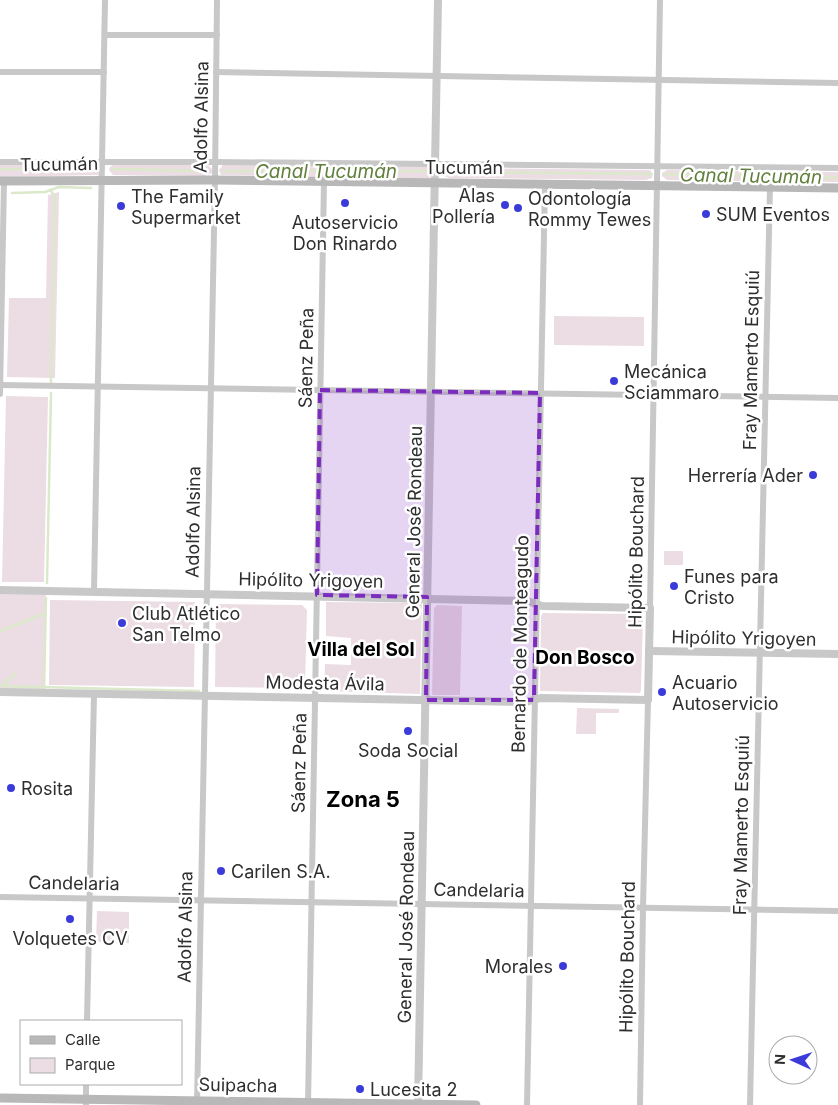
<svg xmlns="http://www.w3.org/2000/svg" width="838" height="1105" viewBox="0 0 838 1105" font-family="Inter,sans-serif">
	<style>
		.green { fill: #ebdde3 }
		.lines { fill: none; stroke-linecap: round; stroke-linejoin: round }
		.stream { stroke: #dbe9ca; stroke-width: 2.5 }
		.minor { stroke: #c8c8c8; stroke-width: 6 }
		.tertiary { stroke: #c8c8c8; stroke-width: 8 }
		.secondary { stroke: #b8b8b8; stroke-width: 9 }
		.marked { fill: #7b2cbf; fill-opacity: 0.2; stroke: #7b2cbf; stroke-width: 4; stroke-dasharray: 10 6; stroke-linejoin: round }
		.poi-dot { fill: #3b3bda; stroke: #fff; stroke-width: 2 }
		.labels { text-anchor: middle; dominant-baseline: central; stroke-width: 5; stroke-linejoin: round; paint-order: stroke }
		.street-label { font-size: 18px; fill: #2e2e2e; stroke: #fff }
		.poi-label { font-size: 18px; fill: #2e2e2e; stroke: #fff; text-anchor: start }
		.water-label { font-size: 19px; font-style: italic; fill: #607f3c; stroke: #fff }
		.neighbourhood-label { font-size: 19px; font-weight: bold; fill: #000; stroke: #fff }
		.district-label { font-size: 22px; font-weight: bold; fill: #000; stroke: #fff }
	</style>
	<rect width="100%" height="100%" fill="#fff"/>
	<g class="green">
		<polygon points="0,163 95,164 99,166 99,175 0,177"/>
		<polygon points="113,165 208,165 212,169 212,173 206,176 113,175 109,170 110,167"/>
		<polygon points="223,165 428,166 433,170 432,176 428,179 343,175 325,177 221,175 219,170"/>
		<polygon points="446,168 647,170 650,170 653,174 652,178 646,180 450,178 444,176 444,169"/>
		<polygon points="667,170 838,172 838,182 667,180 662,176 662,173"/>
		<polygon points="59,192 55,378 7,377 9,298 46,298 48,195"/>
		<polygon points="554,316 644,317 644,346 554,345"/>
		<polygon points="6,396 48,397 44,582 2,582"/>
		<rect x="664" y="551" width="19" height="14"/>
		<polygon points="0,590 46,590 44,693 0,692"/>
		<polygon points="50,600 195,602 194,687 49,685"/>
		<polygon points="326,602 422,603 420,694 324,691 325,664 351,665 351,638 326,636"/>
		<polygon points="216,604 302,605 307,610 305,684 302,688 215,687"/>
		<polygon points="437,605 462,606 460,695 433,695 432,693 434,608"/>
		<polygon points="543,613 640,614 643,617 641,690 640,693 540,691 541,616"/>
		<polygon points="577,708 619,709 619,713 596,713 596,734 576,734"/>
		<polygon points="97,911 129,912 129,943 96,942"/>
	</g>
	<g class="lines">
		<g class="stream">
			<polyline points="0,169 98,169"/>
			<polyline points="113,169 206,171"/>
			<polyline points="223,171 430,171"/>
			<polyline points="445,172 651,174"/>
			<polyline points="665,174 838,178"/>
			<polyline points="50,190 55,196 51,382"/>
			<polyline points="12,193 45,192 59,187 91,188"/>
			<polyline points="47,583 51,393"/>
			<polyline points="1,631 46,613"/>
			<polyline points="1,686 199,691"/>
			<polyline points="1,686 16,673"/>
			<polyline points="44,689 46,598"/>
		</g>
		<g class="minor">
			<polyline points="105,35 217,35"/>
			<polyline points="0,72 104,72"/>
			<polyline points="216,72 838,83"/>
			<polyline points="0,162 216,162 838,168"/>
			<polyline points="0,385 838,398"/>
			<polyline points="0,394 4,181"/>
			<polyline points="94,591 105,0"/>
			<polyline points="650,608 660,0"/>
			<polyline points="0,897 838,911"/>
			<polyline points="87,1021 94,694"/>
			<polyline points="197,1104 215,180 217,0"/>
			<polyline points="86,1105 86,1084"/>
			<polyline points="308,1105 324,181"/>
			<polyline points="527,1105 545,183"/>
			<polyline points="640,1105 643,908 648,700"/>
			<polyline points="750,1105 770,186"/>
		</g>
		<g class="tertiary">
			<polyline points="0,590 527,601 542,606 650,608 648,700 541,698 526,702 0,692"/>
			<polyline points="649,651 838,654"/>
			<polyline points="418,1105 438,0"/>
		</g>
		<g class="secondary">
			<polyline points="0,181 215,180 838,188"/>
			<polyline points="0,1098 476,1105"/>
		</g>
	</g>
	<path class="marked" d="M320 390 540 393 534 700H426L427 597 317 595Z"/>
	<g class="poi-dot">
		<circle cx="345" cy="203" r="5"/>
		<circle cx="505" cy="205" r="5"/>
		<circle cx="121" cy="206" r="5"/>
		<circle cx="518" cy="208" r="5"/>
		<circle cx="706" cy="214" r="5"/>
		<circle cx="614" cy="381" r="5"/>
		<circle cx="813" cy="475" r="5"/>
		<circle cx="674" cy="586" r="5"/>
		<circle cx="122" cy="623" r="5"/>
		<circle cx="662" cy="692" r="5"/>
		<circle cx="408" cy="731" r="5"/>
		<circle cx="11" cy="788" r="5"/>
		<circle cx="221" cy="871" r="5"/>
		<circle cx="70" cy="919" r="5"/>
		<circle cx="563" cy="966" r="5"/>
		<circle cx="360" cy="1089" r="5"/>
	</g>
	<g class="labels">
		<g class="street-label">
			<text transform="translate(201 117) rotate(-89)">Adolfo Alsina</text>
			<text transform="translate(59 164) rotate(-1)">Tucumán</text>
			<text x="464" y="167">Tucumán</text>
			<text transform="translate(306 358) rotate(-89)">Sáenz Peña</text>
			<text transform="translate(751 360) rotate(-89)">Fray Mamerto Esquiú</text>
			<text transform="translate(193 522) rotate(-89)">Adolfo Alsina</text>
			<text transform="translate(414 522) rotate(-89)">General José Rondeau</text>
			<text transform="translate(636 552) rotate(-89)">Hipólito Bouchard</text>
			<text transform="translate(311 580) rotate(1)">Hipólito Yrigoyen</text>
			<text transform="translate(744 638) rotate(1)">Hipólito Yrigoyen</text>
			<text transform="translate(520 644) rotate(-89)">Bernardo de Monteagudo</text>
			<text transform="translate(325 683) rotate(1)">Modesta Ávila</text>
			<text transform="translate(299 763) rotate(-89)">Sáenz Peña</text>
			<text transform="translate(741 825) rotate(-89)">Fray Mamerto Esquiú</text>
			<text transform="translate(74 883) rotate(1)">Candelaria</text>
			<text transform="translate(479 890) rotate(1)">Candelaria</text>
			<text transform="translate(185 927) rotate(-89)">Adolfo Alsina</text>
			<text transform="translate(406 927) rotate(-89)">General José Rondeau</text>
			<text transform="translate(627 957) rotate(-89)">Hipólito Bouchard</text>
			<text transform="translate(238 1085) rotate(1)">Suipacha</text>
		</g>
		<g class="poi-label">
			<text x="495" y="195" text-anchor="end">Alas<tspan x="495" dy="21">Pollería</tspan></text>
			<text x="131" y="196">The Family<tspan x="131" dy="21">Supermarket</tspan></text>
			<text x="528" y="198">Odontología<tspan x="528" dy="21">Rommy Tewes</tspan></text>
			<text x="716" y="214">SUM Eventos</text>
			<text x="345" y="222" text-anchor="middle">Autoservicio<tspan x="345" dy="21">Don Rinardo</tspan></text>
			<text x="624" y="371">Mecánica<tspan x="624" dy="21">Sciammaro</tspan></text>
			<text x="803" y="475" text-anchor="end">Herrería Ader</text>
			<text x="684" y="576">Funes para<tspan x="684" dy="21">Cristo</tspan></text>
			<text x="132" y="613">Club Atlético<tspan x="132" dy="21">San Telmo</tspan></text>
			<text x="672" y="682">Acuario<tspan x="672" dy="21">Autoservicio</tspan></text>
			<text x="408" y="750" text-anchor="middle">Soda Social</text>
			<text x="21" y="788">Rosita</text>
			<text x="231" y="871">Carilen S.A.</text>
			<text x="70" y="938" text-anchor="middle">Volquetes CV</text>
			<text x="553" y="966" text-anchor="end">Morales</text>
			<text x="370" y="1089">Lucesita 2</text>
		</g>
		<g class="water-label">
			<text x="326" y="171">Canal Tucumán</text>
			<text transform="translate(751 176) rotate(1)">Canal Tucumán</text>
		</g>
		<g class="neighbourhood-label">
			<text x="361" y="649">Villa del Sol</text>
			<text x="585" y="657">Don Bosco</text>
		</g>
		<g class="district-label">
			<text x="363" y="799">Zona 5</text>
		</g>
	</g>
	<rect x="20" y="1020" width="162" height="65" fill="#ffffff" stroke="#ababab"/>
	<rect x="30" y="1036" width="25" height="8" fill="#b8b8b8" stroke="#ababab"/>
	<text x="65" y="1045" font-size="15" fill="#2e2e2e">Calle</text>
	<rect x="30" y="1058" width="25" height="15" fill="#ebdde3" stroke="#ababab"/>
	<text x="65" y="1070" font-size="15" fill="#2e2e2e">Parque</text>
	<g transform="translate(793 1060) rotate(273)"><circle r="24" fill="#ffffff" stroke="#ababab"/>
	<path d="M0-4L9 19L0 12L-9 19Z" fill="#3b3bda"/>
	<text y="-8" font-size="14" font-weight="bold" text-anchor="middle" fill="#2e2e2e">N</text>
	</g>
</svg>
